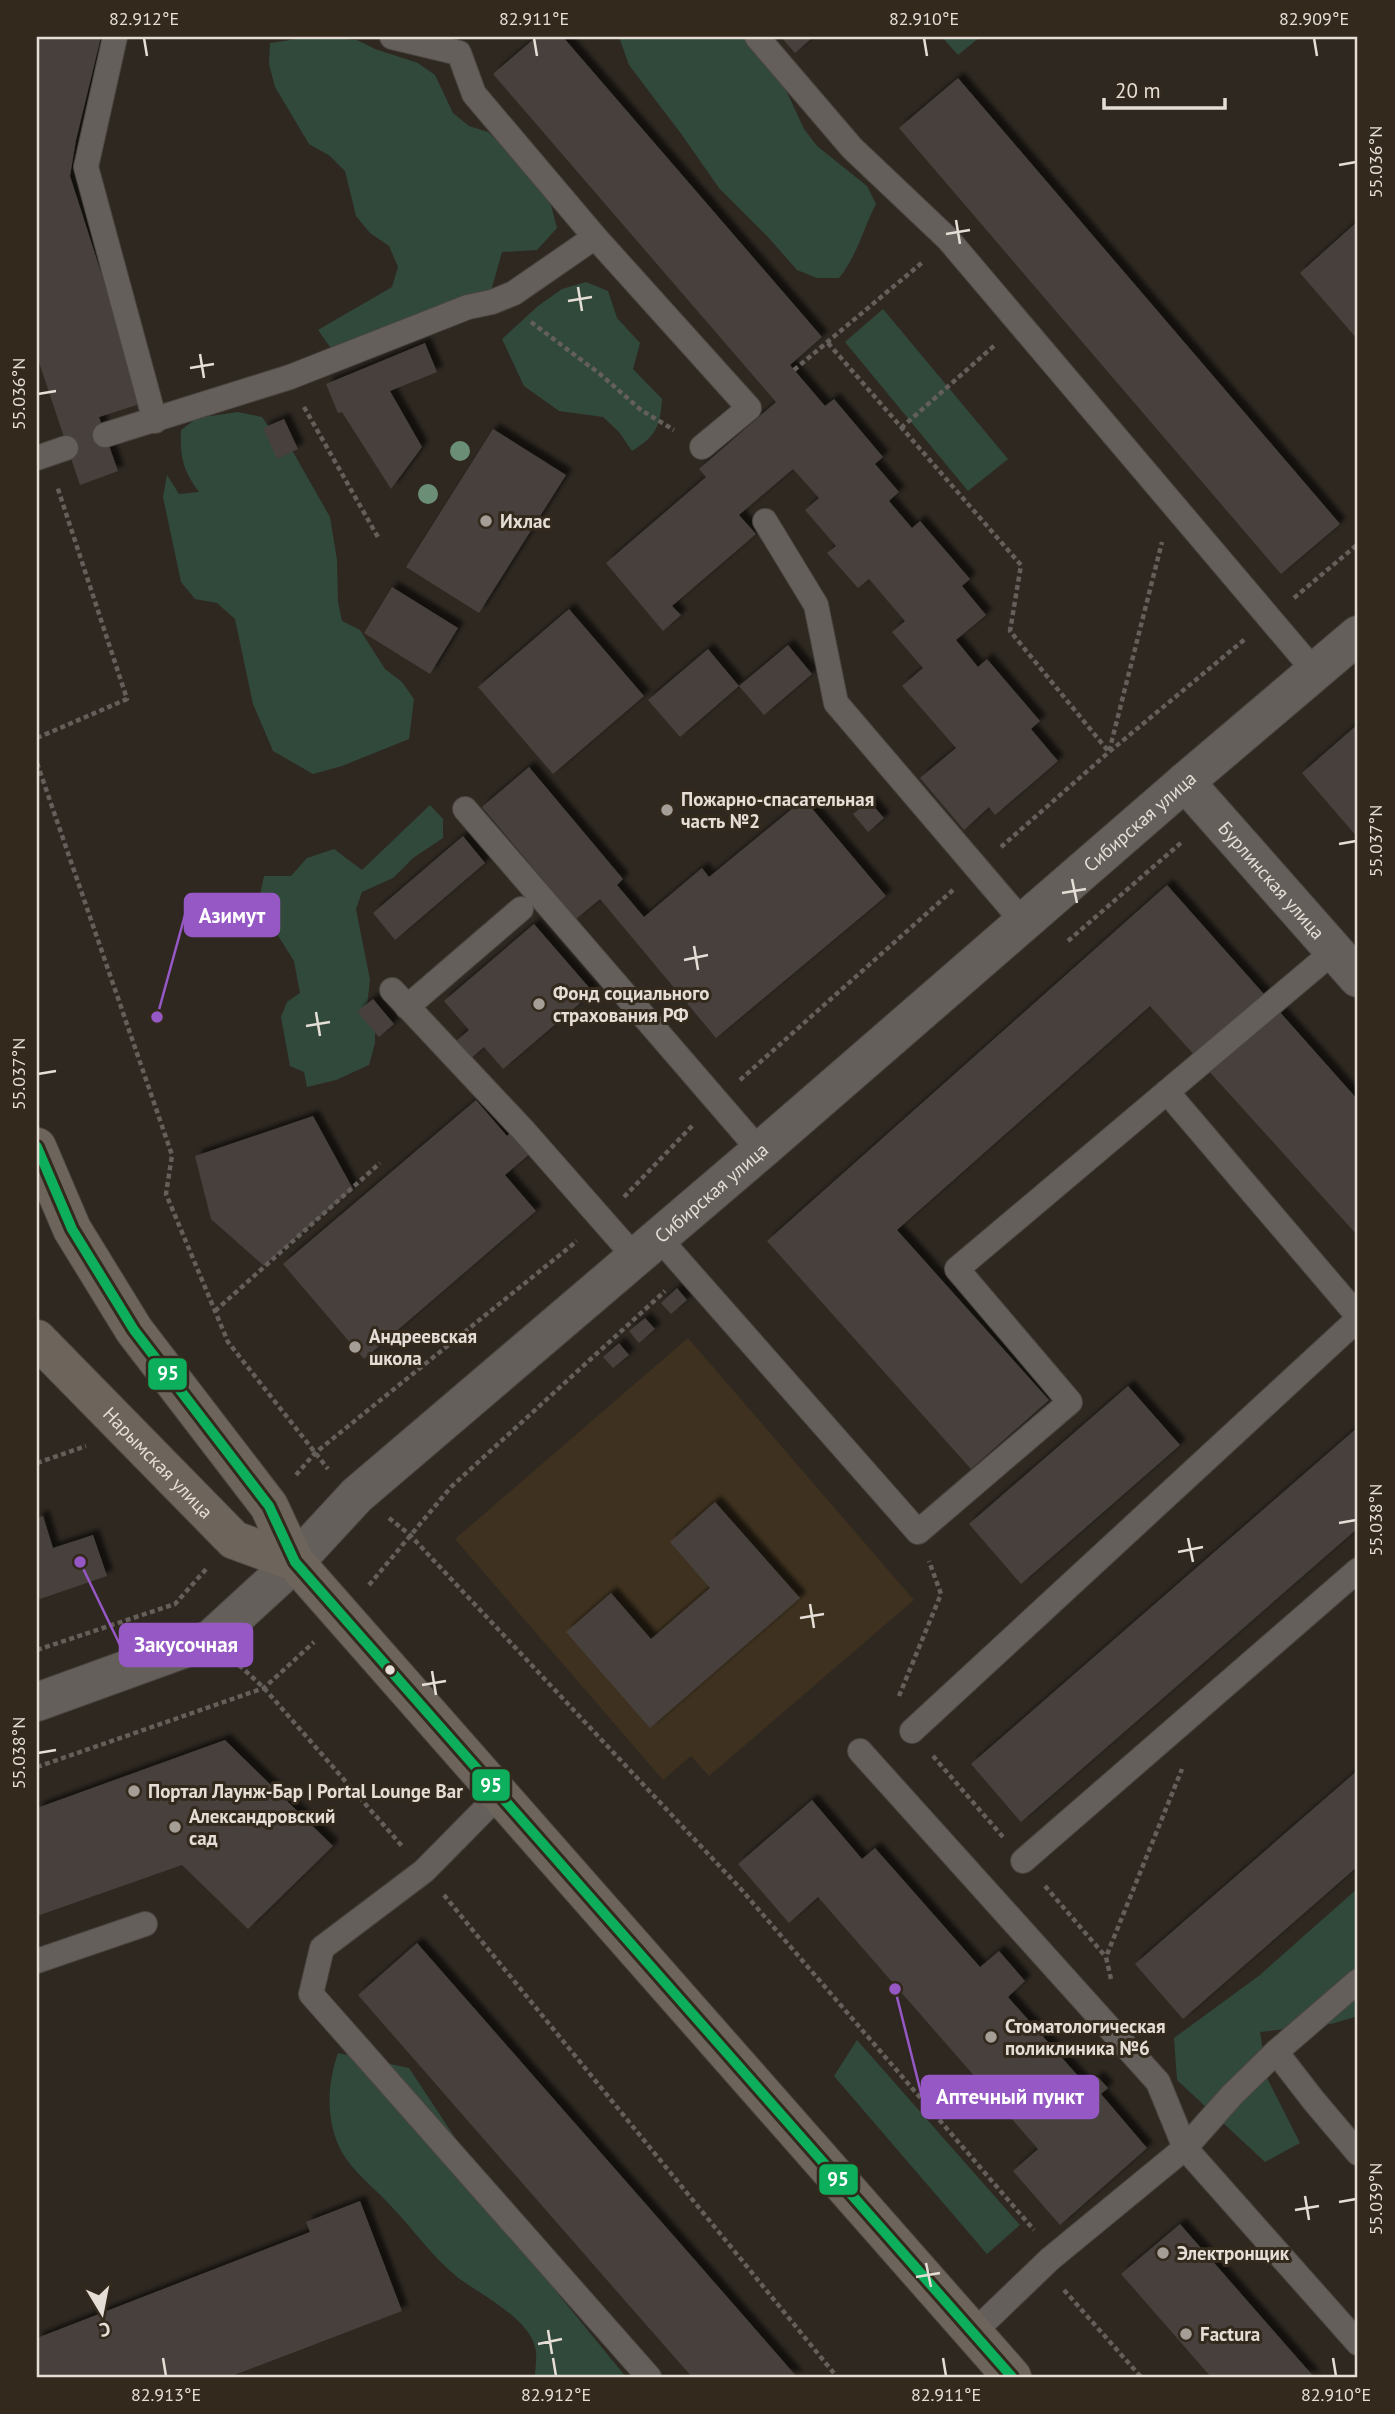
<svg xmlns="http://www.w3.org/2000/svg" width="1395" height="2414" viewBox="0 0 1395 2414" font-family="'PT Sans',sans-serif">
	<style>
		.built { fill: #3e311f }
		.green { fill: #31493b }
		.building { fill: #46413c; filter: url(#shadow) }
		.lines { fill: none; stroke-linecap: round; stroke-linejoin: round }
		.lane-casing { stroke: #4b4640; stroke-width: 26 }
		.street-casing { stroke: #4b4640; stroke-width: 40 }
		.primary-casing { stroke: #4b4640; stroke-width: 40 }
		.path { stroke: #645f5a; stroke-width: 4.5; stroke-dasharray: 5 3.5; stroke-linecap: butt }
		.lane { stroke: #645f5a; stroke-width: 24 }
		.street { stroke: #645f5a; stroke-width: 38 }
		.primary { stroke: #6d655c; stroke-width: 38 }
		.bus-1-casing { stroke: #33291c; stroke-width: 16 }
		.bus-1 { stroke: #0daf5c; stroke-width: 10 }
		.tree { fill: #6a8f76 }
		.ticks { fill: none; stroke: #e5ded6; stroke-width: 2.5 }
		.poi-dot { fill: #a59e97; stroke: #33291c; stroke-width: 2.5 }
		.bus-dot { fill: #e5ded6; stroke: #33291c; stroke-width: 2.5 }
		.labels { text-anchor: middle; dominant-baseline: central; stroke-width: 6; stroke-linejoin: round; paint-order: stroke }
		.poi-label { font-size: 19px; font-weight: bold; fill: #e5ded6; stroke: #33291c; text-anchor: start }
		.street-label { font-size: 19px; fill: #e5ded6; stroke: #33291c }
		.leader { fill: none; stroke: #9658c5; stroke-width: 2.5 }
		.callout-dot { fill: #9658c5; stroke: #33291c; stroke-width: 2.5 }
		.callout { fill: #9658c5; stroke: #9658c5; stroke-width: 2.5 }
		.callout-label { font-size: 21px; text-anchor: middle; font-weight: bold; fill: #fff }
		.line-badge { stroke: #33291c; stroke-width: 2.5 }
		.badge-label { font-size: 19px; text-anchor: middle; font-weight: bold; fill: #fff }
		.neatline { fill: none; stroke: #e5ded6; stroke-width: 2.5 }
		.ticks-label { font-size: 18px; text-anchor: middle; fill: #e5ded6 }
	</style>
	<defs>
		<filter id="shadow"><feDropShadow dx="6" dy="-6" stdDeviation="2" flood-color="#0009"/></filter>
	</defs>
	<rect width="100%" height="100%" fill="#2e2821"/>
	<polygon class="built" points="688,1338 914,1600 709,1776 691,1756 663,1780 455,1539"/>
	<g class="green">
		<polygon points="311,37 357,40 375,49 418,63 435,75 453,113 469,126 488,132 523,165 549,198 557,228 537,250 502,252 491,291 351,345 330,347 318,330 392,287 398,267 389,246 370,233 356,216 345,171 330,156 309,144 275,87 269,64 270,43"/>
		<path d="M619 37H748L778 73 804 129 817 146 867 186 876 204C863 229 857 256 839 278H817L797 270 768 237 719 188 682 135 629 65Z"/>
		<polygon points="942,37 980,37 958,55"/>
		<path d="M586 282 608 291 617 318 640 343 633 369 662 399C660 427 656 436 632 451L619 432 603 417 559 411 524 386 502 339 538 306 562 289Z"/>
		<polygon points="883,309 1008,459 968,491 845,342"/>
		<path d="M238 412 262 417 274 434 289 445 330 517 337 560 338 602 342 621 360 630 385 669 402 682 414 699 409 739 342 766 313 774 273 751 253 704 235 619 217 603 195 599 181 582 163 497 167 475 179 494 199 492C183 470 180 458 181 430L197 418Z"/>
		<polygon points="430,805 443,819 443,838 413,858 393,878 362,892 356,909 370,980 367,1007 375,1028 375,1043 369,1065 336,1080 307,1087 304,1072 290,1066 281,1017 287,1002 300,993 294,961 267,918 260,894 264,876 291,876 307,858 334,849 362,870"/>
		<polygon points="1358,1888 1358,2016 1331,2024 1260,2032 1268,2080 1300,2143 1265,2162 1177,2080 1174,2038 1260,1975"/>
		<polygon points="857,2040 1020,2225 987,2254 834,2076"/>
		<path d="M338 2053 409 2068 559 2295 626 2377H535C535 2369 537 2359 536 2351 531 2318 480 2295 456 2276 430 2254 414 2230 391 2206 377 2190 359 2177 347 2160 325 2129 326 2087 338 2053Z"/>
	</g>
	<g class="building">
		<polygon points="37,37 101,37 76,140 70,176 143,403 99,417 118,471 80,485 37,356"/>
		<polygon points="536,37 563,37 822,337 790,365 825,406 834,399 883,457 875,464 899,492 889,501 912,528 920,521 970,579 962,586 986,615 956,640 978,667 987,659 1040,721 1031,729 1058,761 995,815 989,807 964,830 920,778 956,748 902,686 923,668 892,632 905,621 869,579 858,588 827,553 836,546 805,510 819,498 793,469 739,515 756,534 672,606 681,615 663,631 606,563 706,477 699,469 776,402 493,74"/>
		<polygon points="781,37 813,37 795,53"/>
		<polygon points="958,78 1340,524 1281,574 899,128"/>
		<polygon points="1358,221 1358,340 1300,273"/>
		<polygon points="425,343 437,372 390,391 422,447 391,489 342,412 338,413 326,384"/>
		<polygon points="284,419 298,449 277,459 263,428"/>
		<polygon points="493,429 566,475 479,613 406,567"/>
		<polygon points="392,587 458,628 430,674 364,633"/>
		<polygon points="569,609 644,696 553,774 478,687"/>
		<polygon points="788,645 812,674 764,715 739,686 680,737 648,700 708,649 739,686"/>
		<polygon points="1358,724 1358,838 1302,773"/>
		<polygon points="529,767 623,879 617,885 644,917 702,868 709,877 804,799 886,896 716,1038 600,899 576,919 482,807"/>
		<polygon points="869,801 884,818 868,832 853,814"/>
		<polygon points="463,836 485,863 395,940 373,913"/>
		<polygon points="1167,885 1358,1100 1358,1236 1150,1006 897,1230 1049,1400 971,1469 767,1241"/>
		<polygon points="534,924 593,992 503,1069 484,1047 470,1059 455,1042 469,1030 444,1001"/>
		<polygon points="373,999 394,1024 379,1037 357,1012"/>
		<polygon points="476,1100 507,1136 513,1130 532,1152 505,1175 536,1211 364,1359 283,1264"/>
		<polygon points="313,1116 353,1189 264,1266 211,1219 195,1156"/>
		<polygon points="677,1288 687,1300 671,1314 661,1303"/>
		<polygon points="645,1318 655,1329 639,1343 629,1331"/>
		<polygon points="619,1343 629,1355 613,1368 603,1357"/>
		<polygon points="1128,1386 1180,1445 1021,1584 969,1524"/>
		<polygon points="1358,1427 1358,1528 1021,1822 971,1764"/>
		<polygon points="715,1502 800,1598 650,1728 566,1632 611,1593 651,1639 710,1588 670,1542"/>
		<polygon points="43,1516 53,1548 93,1535 107,1576 37,1600 37,1518"/>
		<polygon points="225,1740 333,1846 248,1929 182,1865 37,1916 37,1808"/>
		<polygon points="1358,1770 1358,1866 1183,2019 1135,1964"/>
		<polygon points="812,1800 862,1859 875,1848 980,1967 999,1951 1025,1981 1008,1997 1087,2086 1098,2077 1108,2088 1101,2094 1147,2148 1060,2225 1013,2171 1038,2149 818,1897 789,1923 738,1864"/>
		<polygon points="417,1943 687,2251 797,2377 692,2377 627,2303 358,1995"/>
		<polygon points="360,2201 402,2311 229,2377 37,2377 37,2338 310,2232 306,2222"/>
		<polygon points="1180,2224 1314,2377 1211,2377 1121,2274"/>
	</g>
	<g class="lines">
		<g class="lane-casing">
			<g id="lane">
				<polyline points="115,37 86,167 155,421"/>
				<polyline points="392,37 459,53 474,94 595,237 749,408 702,447"/>
				<polyline points="757,37 852,148 948,239 1316,673"/>
				<polyline points="105,435 290,377 468,307 492,302 514,293 595,237"/>
				<polyline points="37,458 66,448"/>
				<polyline points="765,521 816,605 836,703 1023,922"/>
				<polyline points="465,809 760,1151"/>
				<polyline points="392,990 525,1132 634,1256"/>
				<polyline points="407,1007 521,909"/>
				<polyline points="1167,1092 1358,1316"/>
				<polyline points="658,1237 918,1532 1070,1402 957,1269 1334,951"/>
				<polyline points="912,1731 1358,1319"/>
				<polyline points="860,1751 1158,2082 1185,2148 1358,2343"/>
				<polyline points="499,1795 424,1871 322,1948 311,1994 649,2377"/>
				<polyline points="1023,1861 1358,1570"/>
				<polyline points="37,1961 145,1924"/>
				<polyline points="1276,2052 1314,2101 1358,2153"/>
				<polyline points="973,2333 1050,2259 1185,2148 1232,2095 1276,2052 1358,1981"/>
			</g>
		</g>
		<g class="street-casing">
			<g id="street">
				<path id="s1" d="M1185 782 1358 978"/>
				<path id="s2" d="M37 1702 211 1639 295 1562 357 1495 760 1151 1185 782 1358 635"/>
			</g>
		</g>
		<g class="primary-casing">
			<g id="primary">
				<polyline points="37,1147 72,1229 134,1330 269,1506 295,1562 1012,2377"/>
				<path id="s3" d="M37 1339 234 1540 295 1562"/>
			</g>
		</g>
		<g class="path">
			<polyline points="531,322 600,374 641,410 674,430"/>
			<polyline points="828,343 1021,565 1010,631 1109,752 1162,542"/>
			<polyline points="794,370 924,261"/>
			<polyline points="304,407 379,539"/>
			<polyline points="901,428 995,345"/>
			<polyline points="1294,598 1358,544"/>
			<polyline points="37,738 127,699 57,486"/>
			<polyline points="37,763 172,1155 166,1194 228,1342 328,1469"/>
			<polyline points="1001,847 1109,752 1245,639"/>
			<polyline points="1068,941 1183,841"/>
			<polyline points="740,1080 953,890"/>
			<polyline points="624,1197 693,1125"/>
			<polyline points="215,1311 380,1163"/>
			<polyline points="37,1463 86,1446"/>
			<polyline points="296,1475 315,1453 577,1241"/>
			<polyline points="389,1518 410,1535 740,1888 1034,2230"/>
			<polyline points="369,1585 451,1487 665,1291"/>
			<polyline points="37,1650 175,1604 208,1567"/>
			<polyline points="239,1665 264,1688 402,1846"/>
			<polyline points="899,1696 941,1594 929,1561"/>
			<polyline points="933,1756 1003,1837"/>
			<polyline points="37,1767 264,1688 314,1642"/>
			<polyline points="1045,1886 1106,1957"/>
			<polyline points="444,1895 837,2377"/>
			<polyline points="1111,1979 1106,1957 1182,1769"/>
			<polyline points="1064,2290 1141,2377"/>
		</g>
		<use href="#lane" class="lane"/>
		<use href="#street" class="street"/>
		<use href="#primary" class="primary"/>
		<g class="bus-1-casing">
			<polyline id="bus-1" points="37,1147 72,1229 134,1330 269,1506 295,1562 1012,2377"/>
		</g>
		<use href="#bus-1" class="bus-1"/>
	</g>
	<g class="tree">
		<circle cx="460" cy="451" r="10"/>
		<circle cx="428" cy="494" r="10"/>
	</g>
	<path class="ticks" d="M144 38 147 56M534 38 537 56M924 38 927 56M1314 38 1317 56M1339 165 1356 162M956 220 960 244M946 234 970 230M578 287 582 311M568 301 592 297M200 354 204 378M190 368 214 364M38 394 56 391M1339 844 1356 841M1072 879 1077 903M1062 893 1086 889M694 946 698 970M684 960 708 955M316 1012 320 1036M306 1026 330 1022M38 1074 56 1071M1339 1523 1356 1520M1188 1538 1193 1562M1178 1552 1203 1547M810 1604 814 1628M800 1618 824 1614M432 1671 436 1695M422 1685 446 1681M38 1753 56 1750M1305 2196 1309 2220M1339 2202 1356 2199M1295 2210 1319 2206M926 2263 931 2287M916 2277 940 2273M548 2330 552 2354M538 2344 562 2339M163 2358 166 2376M553 2358 556 2376M943 2358 946 2376M1333 2358 1336 2376"/>
	<g class="poi-dot">
		<circle cx="486" cy="521" r="7"/>
		<circle cx="667" cy="810" r="7"/>
		<circle cx="539" cy="1004" r="7"/>
		<circle cx="355" cy="1347" r="7"/>
		<circle cx="134" cy="1791" r="7"/>
		<circle cx="175" cy="1827" r="7"/>
		<circle cx="991" cy="2037" r="7"/>
		<circle cx="1163" cy="2253" r="7"/>
		<circle cx="1186" cy="2334" r="7"/>
	</g>
	<circle class="bus-dot" cx="390" cy="1670" r="6"/>
	<g class="labels">
		<g class="poi-label">
			<text x="500" y="521">Ихлас</text>
			<text x="681" y="799">Пожарно-спасательная<tspan x="681" dy="22">часть №2</tspan></text>
			<text x="553" y="993">Фонд социального<tspan x="553" dy="22">страхования РФ</tspan></text>
			<text x="369" y="1336">Андреевская<tspan x="369" dy="22">школа</tspan></text>
			<text x="148" y="1791">Портал Лаунж-Бар | Portal Lounge Bar</text>
			<text x="189" y="1816">Александровский<tspan x="189" dy="22">сад</tspan></text>
			<text x="1005" y="2026">Стоматологическая<tspan x="1005" dy="22">поликлиника №6</tspan></text>
			<text x="1177" y="2253">Электронщик</text>
			<text x="1200" y="2334">Factura</text>
		</g>
		<g class="street-label">
			<text stroke="none"><textPath href="#s2" startOffset="1423">Сибирская улица</textPath></text>
			<text stroke="none"><textPath href="#s1" startOffset="131">Бурлинская улица</textPath></text>
			<text stroke="none"><textPath href="#s2" startOffset="856">Сибирская улица</textPath></text>
			<text stroke="none"><textPath href="#s3" startOffset="173">Нарымская улица</textPath></text>
		</g>
	</g>
	<path class="leader" d="M157 1017L185 915M80 1562L120 1645M895 1989L922 2097"/>
	<g class="callout-dot">
		<circle cx="157" cy="1017" r="7"/>
		<circle cx="80" cy="1562" r="7"/>
		<circle cx="895" cy="1989" r="7"/>
	</g>
	<g class="callout">
		<rect x="185" y="894" width="94" height="42" rx="7"/>
		<rect x="120" y="1624" width="132" height="42" rx="7"/>
		<rect x="922" y="2076" width="176" height="42" rx="7"/>
	</g>
	<g class="callout-label">
		<text x="232" y="923">Азимут</text>
		<text x="186" y="1652">Закусочная</text>
		<text x="1010" y="2104">Аптечный пункт</text>
	</g>
	<g class="line-badge">
		<rect x="147" y="1357" width="41" height="34" rx="7" fill="#0daf5c"/>
		<rect x="471" y="1768" width="40" height="34" rx="7" fill="#0daf5c"/>
		<rect x="818" y="2163" width="41" height="33" rx="7" fill="#0daf5c"/>
	</g>
	<g class="badge-label">
		<text x="168" y="1380">95</text>
		<text x="491" y="1792">95</text>
		<text x="838" y="2186">95</text>
	</g>
	<rect width="1395" height="2414" fill="none" stroke="#33291c" stroke-width="77"/>
	<g transform="translate(102 2313) rotate(170)" stroke="#33291c" stroke-width="5" paint-order="stroke">
	<path d="M0-5L12 26L0 18L-12 26Z" fill="#e5ded6"/>
	<text y="-10" font-size="19" font-weight="bold" text-anchor="middle" fill="#e5ded6">С</text>
	</g>
	<path d="M1104 98v10h121v-10" fill="none" stroke="#e5ded6" stroke-width="3.5"/>
	<text x="1115" y="98" font-size="21" fill="#e5ded6" stroke="#33291c" stroke-width="5" paint-order="stroke">20 m</text>
	<rect x="38" y="38" width="1318" height="2338" class="neatline"/>
	<g class="ticks-label">
		<text x="144" y="25">82.912°E</text>
		<text x="534" y="25">82.911°E</text>
		<text x="924" y="25">82.910°E</text>
		<text x="1314" y="25">82.909°E</text>
		<text transform="translate(1376 162) rotate(-90)" y="6">55.036°N</text>
		<text transform="translate(19 394) rotate(-90)" y="6">55.036°N</text>
		<text transform="translate(1376 841) rotate(-90)" y="6">55.037°N</text>
		<text transform="translate(19 1074) rotate(-90)" y="6">55.037°N</text>
		<text transform="translate(1376 1520) rotate(-90)" y="6">55.038°N</text>
		<text transform="translate(19 1753) rotate(-90)" y="6">55.038°N</text>
		<text transform="translate(1376 2199) rotate(-90)" y="6">55.039°N</text>
		<text x="166" y="2401">82.913°E</text>
		<text x="556" y="2401">82.912°E</text>
		<text x="946" y="2401">82.911°E</text>
		<text x="1336" y="2401">82.910°E</text>
	</g>
</svg>
